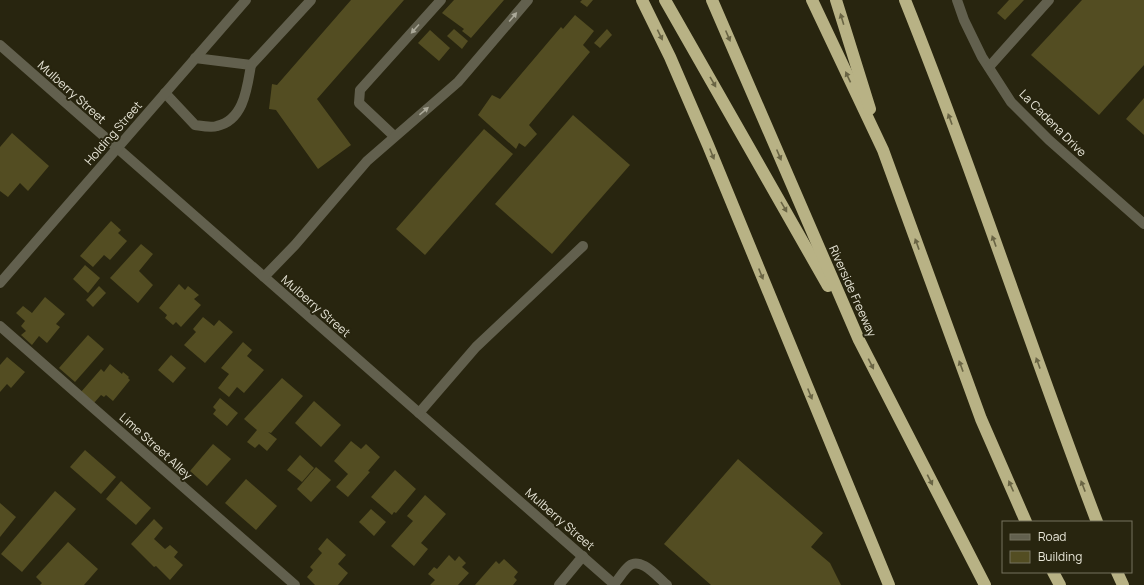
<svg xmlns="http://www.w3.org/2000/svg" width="1144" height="585" viewBox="0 0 1144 585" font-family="Manrope,sans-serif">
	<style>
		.building { fill: #534d22 }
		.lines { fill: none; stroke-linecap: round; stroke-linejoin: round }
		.minor { stroke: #62604e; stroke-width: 10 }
		.highway { stroke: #b8b285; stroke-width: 12 }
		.oneway { fill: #aba999 }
		.oneway2 { fill: #696444 }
		.labels { text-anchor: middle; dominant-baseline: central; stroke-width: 4; stroke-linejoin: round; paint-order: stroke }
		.street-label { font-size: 12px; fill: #e7e5d7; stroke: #28250f }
	</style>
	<rect width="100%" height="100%" fill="#28250f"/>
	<g class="building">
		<polygon points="351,0 404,0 317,99 351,145 318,169 276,110 269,109 272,84 277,85"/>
		<polygon points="454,0 504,0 471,38 462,31 464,29 442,13"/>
		<polygon points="582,0 593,0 587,7 580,2"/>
		<polygon points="1009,0 1024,0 1005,20 997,13"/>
		<polygon points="1082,0 1144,0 1144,65 1099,115 1031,55"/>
		<polygon points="575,15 594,31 583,45 590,52 529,125 537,134 525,147 519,143 516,149 478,115 492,95 500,99 561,27 563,29"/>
		<polygon points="454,29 468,41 462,49 447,36"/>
		<polygon points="607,29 612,35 600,48 594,43"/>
		<polygon points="430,30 450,48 439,61 418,43"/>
		<polygon points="1144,98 1144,135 1126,119"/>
		<polygon points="573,115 630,165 552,254 495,204"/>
		<polygon points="484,129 513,154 425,255 396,229"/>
		<polygon points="12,133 49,166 28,191 20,183 8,197 0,191 0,147"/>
		<polygon points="111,221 121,230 118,233 127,241 110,260 104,255 93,267 80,256"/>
		<polygon points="141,244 153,254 139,271 153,285 138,303 110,278"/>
		<polygon points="85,265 100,278 88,293 73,279"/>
		<polygon points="179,284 185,290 188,286 199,295 194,299 201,305 181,327 176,322 173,325 165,318 167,315 159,308"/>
		<polygon points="99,286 106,293 93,307 86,300"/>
		<polygon points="45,297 65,314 56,324 60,327 47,343 39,336 32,345 21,335 26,331 21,326 25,321 16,313 23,306 32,313"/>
		<polygon points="203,317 214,326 219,320 233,332 205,363 184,345 196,332 193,329"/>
		<polygon points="88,335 104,349 75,382 59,368"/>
		<polygon points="243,342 252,350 247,356 264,370 244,393 237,387 229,397 218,388 229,374 221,368"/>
		<polygon points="171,355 186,368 173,383 158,370"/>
		<polygon points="7,357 25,372 11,388 7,384 0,392 0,365"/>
		<polygon points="110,364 122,374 123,372 129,377 128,378 130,380 113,401 106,395 104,397 101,395 94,403 81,392 101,369 104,372"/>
		<polygon points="282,378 303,396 271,433 268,432 277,439 267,451 259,444 255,448 247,442 257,430 244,419"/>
		<polygon points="220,398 238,413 227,426 213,414 216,410 213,407"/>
		<polygon points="314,401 341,425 321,447 295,423"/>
		<polygon points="351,441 361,449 366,444 380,457 368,471 370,472 348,497 336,487 348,474 334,461"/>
		<polygon points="213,444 231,459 207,486 190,471"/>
		<polygon points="85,450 116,477 101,494 70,467"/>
		<polygon points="300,455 314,468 302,482 287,470"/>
		<polygon points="738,459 823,533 811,547 830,563 841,585 711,585 664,544"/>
		<polygon points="316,467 331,480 311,502 297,489"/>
		<polygon points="395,470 416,489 396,513 394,512 392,515 371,497"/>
		<polygon points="246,479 277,506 256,530 225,503"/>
		<polygon points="121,481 151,508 136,525 106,499"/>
		<polygon points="55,491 76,509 22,572 1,554"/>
		<polygon points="425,495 446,514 421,543 428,549 414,566 391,546 413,521 407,516"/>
		<polygon points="0,503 16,517 0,537"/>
		<polygon points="371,509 386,522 374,536 359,522"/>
		<polygon points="154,519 163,528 154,539 165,549 170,545 178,552 174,557 183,565 170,580 156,566 154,567 131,544"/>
		<polygon points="327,538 346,555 338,564 348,573 338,585 315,585 307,577 313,570 310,567 322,553 318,549"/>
		<polygon points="68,542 98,569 84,585 40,585 42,583 36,577"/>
		<polygon points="449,555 455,561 459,556 466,563 462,567 469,573 458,585 430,585 435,580 428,574 434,567 437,569"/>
		<polygon points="504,559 518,572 514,577 517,580 513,585 475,585 496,561 499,564"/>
	</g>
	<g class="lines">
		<g class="minor">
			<polyline points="957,0 964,20 982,57 1011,102 1049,140 1144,224"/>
			<polyline points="0,45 615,585"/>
			<polyline points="195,58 251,65 311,0"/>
			<polyline points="989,67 1049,0"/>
			<path d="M165 93 195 125C202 126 211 128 217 126 244 120 247 88 251 65"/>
			<polyline points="394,136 359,103 360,90 441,0"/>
			<polyline points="264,277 295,245 367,161 458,82 528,0"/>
			<polyline points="0,283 246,0"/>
			<polyline points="0,326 295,585"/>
			<polyline points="419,413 476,347 583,246"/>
			<path d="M614 584C619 579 623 571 629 566 641 556 658 578 667 585"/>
			<polyline points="559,585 583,556"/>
		</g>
		<g class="highway">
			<polyline points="642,0 670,57 708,145 889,585"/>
			<polyline points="665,0 828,286"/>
			<polyline points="712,0 859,340 985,585"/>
			<polyline points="812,0 883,150 981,419 1026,522"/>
			<polyline points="836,0 870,109"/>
			<path d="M905 0C974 172 1031 349 1097 522"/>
			<polyline points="1053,572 1060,585"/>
			<polyline points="1117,572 1123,585"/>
		</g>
	</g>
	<defs><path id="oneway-solid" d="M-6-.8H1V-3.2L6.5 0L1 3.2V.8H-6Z"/></defs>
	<g class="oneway">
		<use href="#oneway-solid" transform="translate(513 17) rotate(-50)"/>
		<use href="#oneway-solid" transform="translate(415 29) rotate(132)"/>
		<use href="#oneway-solid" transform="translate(424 111) rotate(-40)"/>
	</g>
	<g class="oneway2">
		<use href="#oneway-solid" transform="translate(842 19) rotate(-107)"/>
		<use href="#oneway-solid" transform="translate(660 35) rotate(64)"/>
		<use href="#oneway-solid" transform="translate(728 36) rotate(67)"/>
		<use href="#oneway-solid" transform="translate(848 77) rotate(-115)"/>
		<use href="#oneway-solid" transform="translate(713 82) rotate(60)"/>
		<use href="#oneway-solid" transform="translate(950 119) rotate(-110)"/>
		<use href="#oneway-solid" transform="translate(712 154) rotate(68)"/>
		<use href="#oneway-solid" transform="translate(779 155) rotate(67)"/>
		<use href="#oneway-solid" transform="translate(784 207) rotate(60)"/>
		<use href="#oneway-solid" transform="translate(994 241) rotate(-110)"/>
		<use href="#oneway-solid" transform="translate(917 244) rotate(-110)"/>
		<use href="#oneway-solid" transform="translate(761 274) rotate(68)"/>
		<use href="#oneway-solid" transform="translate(1038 363) rotate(-110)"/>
		<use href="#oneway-solid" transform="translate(871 364) rotate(63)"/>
		<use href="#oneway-solid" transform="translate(961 366) rotate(-110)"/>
		<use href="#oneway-solid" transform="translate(810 394) rotate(68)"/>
		<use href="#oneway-solid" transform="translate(930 480) rotate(63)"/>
		<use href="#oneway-solid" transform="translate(1011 486) rotate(-114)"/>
		<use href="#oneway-solid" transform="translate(1083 486) rotate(-111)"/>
	</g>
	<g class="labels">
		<g class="street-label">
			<text transform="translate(72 92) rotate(42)">Mulberry Street</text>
			<text transform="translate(1053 123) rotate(45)">La Cadena Drive</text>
			<text transform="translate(113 133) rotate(-49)">Holding Street</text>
			<text transform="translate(853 291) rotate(66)">Riverside Freeway</text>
			<text transform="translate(316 306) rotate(41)">Mulberry Street</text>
			<text transform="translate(156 446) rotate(42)">Lime Street Alley</text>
			<text transform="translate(560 519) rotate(41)">Mulberry Street</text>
		</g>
	</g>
	<rect x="1002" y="521" width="130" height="52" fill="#28250f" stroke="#74725f"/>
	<rect x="1010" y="534" width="20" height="6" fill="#62604e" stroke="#74725f"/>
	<text x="1038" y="541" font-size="12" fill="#e7e5d7">Road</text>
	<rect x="1010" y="551" width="20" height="12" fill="#534d22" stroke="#74725f"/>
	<text x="1038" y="561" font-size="12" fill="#e7e5d7">Building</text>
</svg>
